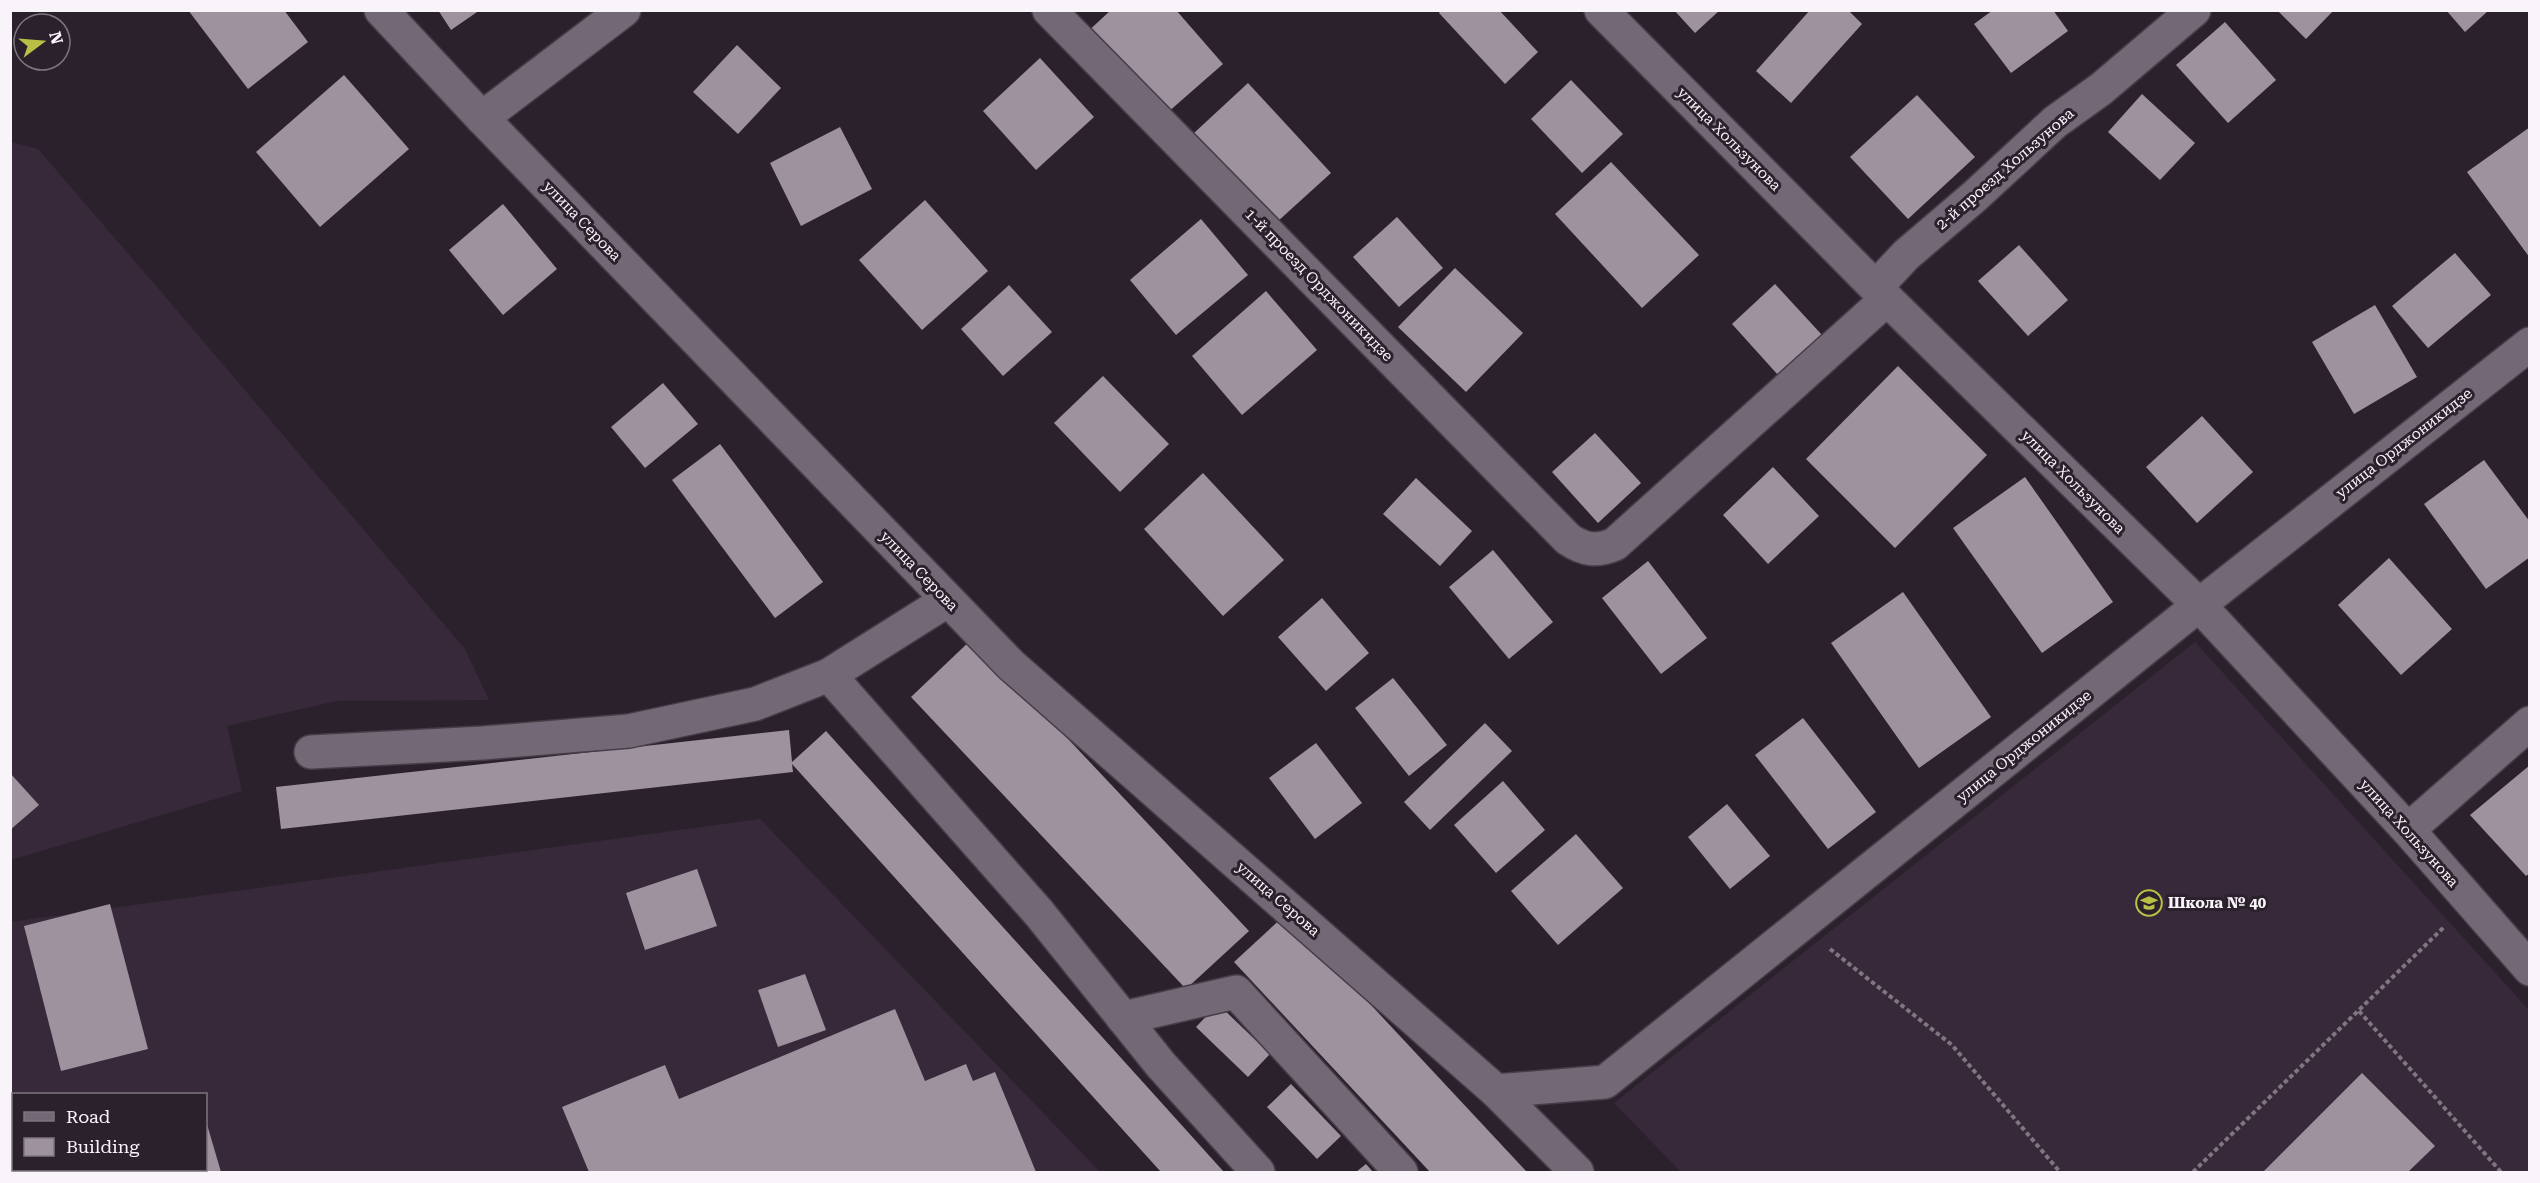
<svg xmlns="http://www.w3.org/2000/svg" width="2540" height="1183" viewBox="0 0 2540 1183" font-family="'Roboto Serif',serif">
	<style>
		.built { fill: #372939; fill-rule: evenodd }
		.building { fill: #9e929f }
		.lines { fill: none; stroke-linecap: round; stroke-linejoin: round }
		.minor-casing { stroke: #463e47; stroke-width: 36 }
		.path { stroke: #7f7680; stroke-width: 4; stroke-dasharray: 4.5 3; stroke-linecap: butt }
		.minor { stroke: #736875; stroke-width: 33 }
		.labels { text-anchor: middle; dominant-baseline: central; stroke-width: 6; stroke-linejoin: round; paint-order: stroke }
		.street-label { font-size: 15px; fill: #f9f3fa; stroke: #2b212c }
		.poi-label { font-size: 15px; font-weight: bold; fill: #f9f3fa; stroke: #2b212c; text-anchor: start }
	</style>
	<rect width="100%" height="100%" fill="#2b212c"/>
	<g class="built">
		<polygon points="11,142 38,149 169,301 465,649 489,700 336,701 227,726 242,791 11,860"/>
		<polygon points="2195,642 2529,1010 2529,1172 1681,1172 1614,1103"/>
		<path d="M760 819 1100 1172H11L10 922ZM14 1094H206V1170H14Z"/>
	</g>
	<g class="building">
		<polygon points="188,10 284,10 308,42 248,89"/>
		<polygon points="438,10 480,10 451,30"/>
		<polygon points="1111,10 1176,10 1223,64 1159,120 1084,35"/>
		<polygon points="1441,10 1499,10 1538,52 1505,84 1439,13"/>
		<polygon points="1674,10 1720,10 1695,33"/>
		<polygon points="1810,10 1848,10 1862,24 1791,103 1756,71"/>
		<polygon points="1993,10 2053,10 2068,31 2011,73 1974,24"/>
		<polygon points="2277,10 2334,10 2306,39"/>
		<polygon points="2446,10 2489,10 2465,32"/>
		<polygon points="2225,22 2276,80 2228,123 2176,65"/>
		<polygon points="737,45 781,88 738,134 693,92"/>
		<polygon points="1040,58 1094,117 1036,170 983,111"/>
		<polygon points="344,75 409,149 320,227 256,152"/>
		<polygon points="1571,80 1623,134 1582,173 1531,119"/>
		<polygon points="1248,83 1331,173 1277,222 1194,133"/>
		<polygon points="2142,94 2195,143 2160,180 2108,132"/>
		<polygon points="1917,95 1975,157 1908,219 1850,157"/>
		<polygon points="840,127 872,189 801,226 770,163"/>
		<polygon points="2530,127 2530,258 2467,172"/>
		<polygon points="1611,162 1699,255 1642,308 1555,214"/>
		<polygon points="925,200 988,271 922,330 859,260"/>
		<polygon points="503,204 557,269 503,315 449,250"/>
		<polygon points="1397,217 1443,268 1399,307 1353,257"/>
		<polygon points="1201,219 1248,275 1176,335 1130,280"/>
		<polygon points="2019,245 2068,300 2028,336 1978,281"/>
		<polygon points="2455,253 2491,295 2428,348 2392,306"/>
		<polygon points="1455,268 1523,333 1466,392 1398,327"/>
		<polygon points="1775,284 1822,335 1778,375 1732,324"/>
		<polygon points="1009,285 1052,332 1003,376 961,329"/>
		<polygon points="1266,291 1317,350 1242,415 1192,356"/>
		<polygon points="2375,305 2417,377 2354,414 2312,342"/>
		<polygon points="1898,366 1987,455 1895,548 1806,459"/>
		<polygon points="1103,376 1169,444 1120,492 1054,423"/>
		<polygon points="663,383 698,424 645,468 611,427"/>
		<polygon points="2202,416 2253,472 2197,523 2146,467"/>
		<polygon points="1595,433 1641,483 1598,523 1552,472"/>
		<polygon points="720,444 823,582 775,618 672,480"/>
		<polygon points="2484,460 2530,522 2530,557 2486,589 2424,504"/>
		<polygon points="1773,467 1819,516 1768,564 1723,515"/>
		<polygon points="1203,473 1284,560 1223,616 1144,529"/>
		<polygon points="2025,477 2113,602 2042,653 1953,528"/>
		<polygon points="1416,478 1472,531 1440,566 1383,514"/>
		<polygon points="1493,550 1553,622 1509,659 1449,587"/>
		<polygon points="2389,558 2452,629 2401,675 2338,605"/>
		<polygon points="1648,561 1707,638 1661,674 1602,598"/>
		<polygon points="1903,592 1991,717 1919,768 1831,643"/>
		<polygon points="1322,598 1369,653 1326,691 1278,637"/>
		<polygon points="973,638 1249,931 1186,989 911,697"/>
		<polygon points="1393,678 1447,745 1409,776 1355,708"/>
		<polygon points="1803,718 1876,812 1828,849 1755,755"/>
		<polygon points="1485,723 1512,751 1430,830 1404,802"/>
		<polygon points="789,730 792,762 826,731 1224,1172 1161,1172 792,764 793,772 281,829 276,787"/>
		<polygon points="1316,743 1362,803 1315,839 1269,778"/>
		<polygon points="2530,765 2530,873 2526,876 2470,815"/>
		<polygon points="10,773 39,805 10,830"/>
		<polygon points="1503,781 1545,830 1496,873 1454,825"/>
		<polygon points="1727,804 1770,856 1730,889 1688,837"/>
		<polygon points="1576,834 1623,888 1558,945 1511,891"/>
		<polygon points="697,869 717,926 645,950 626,893"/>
		<polygon points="110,904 148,1049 61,1071 24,926"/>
		<polygon points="1286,914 1527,1172 1430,1172 1234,962"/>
		<polygon points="805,974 826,1030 778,1047 758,990"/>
		<polygon points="1218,1004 1270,1054 1248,1077 1196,1027"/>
		<polygon points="895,1009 925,1081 966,1064 973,1081 995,1072 1036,1172 589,1172 562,1107 665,1065 679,1099"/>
		<polygon points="2362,1073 2435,1146 2408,1172 2263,1172"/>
		<polygon points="1291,1084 1341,1136 1317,1159 1267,1107"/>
		<polygon points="206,1121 221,1172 10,1172 10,1155 14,1154 14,1170 206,1170"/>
		<polygon points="1366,1164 1373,1172 1356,1172"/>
	</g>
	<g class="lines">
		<g class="minor-casing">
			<g id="minor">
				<polyline points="381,10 482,118 1011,665 1496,1091 1577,1172"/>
				<path d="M1049 10 1568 539C1584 550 1597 552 1615 544L1887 299"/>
				<polyline points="1601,10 1887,299 2199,605 2408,830 2530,969"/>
				<polyline points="482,118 624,10"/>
				<polyline points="1876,287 1906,255 1975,196 2055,122 2101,89 2194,10"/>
				<polyline points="829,675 1039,913 1161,1065 1258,1172"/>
				<polyline points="311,752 483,743 629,731 755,704 829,675 948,600"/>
				<polyline points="2408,830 2530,723"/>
				<polyline points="1123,1018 1236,992 1401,1172"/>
				<polyline points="1496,1091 1605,1082 2199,605 2530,344"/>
			</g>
		</g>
		<g class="path">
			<polyline points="1830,949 1952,1045 2060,1172"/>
			<polyline points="2359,1011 2501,1172"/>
			<polyline points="2193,1172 2444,927"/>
		</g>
		<use href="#minor" class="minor"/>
	</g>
	<defs>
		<g id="school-ring" transform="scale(1.35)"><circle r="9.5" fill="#2b212c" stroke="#bac045" stroke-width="1.5"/><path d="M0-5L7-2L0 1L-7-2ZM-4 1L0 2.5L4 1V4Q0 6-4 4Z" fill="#bac045"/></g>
	</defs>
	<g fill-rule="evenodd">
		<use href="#school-ring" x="2149" y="903"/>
	</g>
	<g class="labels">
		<g class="street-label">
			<text transform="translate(1729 139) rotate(45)">улица Хользунова</text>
			<text transform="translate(2005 169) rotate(-41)">2-й проезд Хользунова</text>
			<text transform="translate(582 221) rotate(46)">улица Серова</text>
			<text transform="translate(1319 285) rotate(46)">1-й проезд Орджоникидзе</text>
			<text transform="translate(2404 443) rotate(-38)">улица Орджоникидзе</text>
			<text transform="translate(2073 482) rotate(45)">улица Хользунова</text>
			<text transform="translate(919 571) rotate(46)">улица Серова</text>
			<text transform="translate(2024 746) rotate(-39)">улица Орджоникидзе</text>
			<text transform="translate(2409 833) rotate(48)">улица Хользунова</text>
			<text transform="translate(1278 899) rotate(41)">улица Серова</text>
		</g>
		<g class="poi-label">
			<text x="2168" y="903">Школа № 40</text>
		</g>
	</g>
	<rect width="2540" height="1183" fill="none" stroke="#f9f3fa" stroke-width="24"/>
	<rect x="12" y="1093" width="195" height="78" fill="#2b212c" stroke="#7d757e" stroke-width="1.5"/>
	<rect x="24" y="1112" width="30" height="9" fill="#736875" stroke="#7d757e" stroke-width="1.5"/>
	<text x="66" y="1123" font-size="18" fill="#f9f3fa">Road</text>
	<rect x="24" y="1138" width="30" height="18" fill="#9e929f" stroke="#7d757e" stroke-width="1.5"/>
	<text x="66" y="1153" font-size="18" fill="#f9f3fa">Building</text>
	<g transform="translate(42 42) rotate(74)"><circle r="28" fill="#2b212c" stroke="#7d757e" stroke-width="1.5"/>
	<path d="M0-4.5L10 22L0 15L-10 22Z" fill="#bac045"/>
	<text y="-9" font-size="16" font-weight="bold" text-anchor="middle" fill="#f9f3fa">N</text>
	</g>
</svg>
